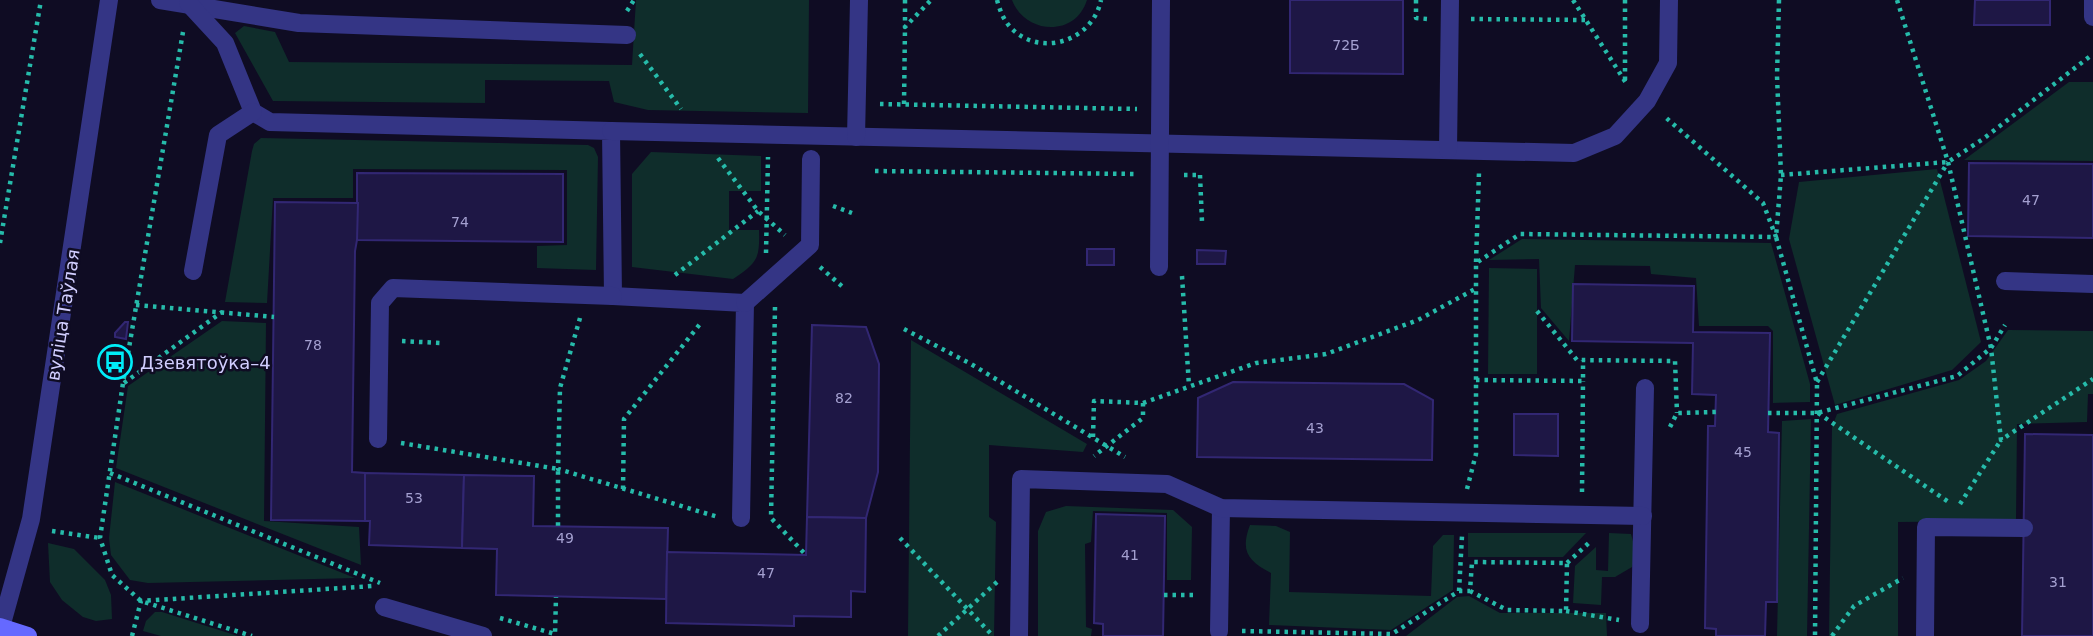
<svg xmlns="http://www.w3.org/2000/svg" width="2093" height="636" viewBox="0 0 2093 636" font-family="'DejaVu Sans',sans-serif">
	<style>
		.green { fill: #0f2d2b }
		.building { fill: #1e1745; stroke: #322773; stroke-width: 2 }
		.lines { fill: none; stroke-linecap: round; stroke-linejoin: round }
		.path { stroke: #26bbaa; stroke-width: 4.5; stroke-dasharray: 3.5 5; stroke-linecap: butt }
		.service { stroke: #343585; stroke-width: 18 }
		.tertiary { stroke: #343585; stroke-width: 18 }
		.secondary { stroke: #6569ff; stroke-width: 18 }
		.labels { text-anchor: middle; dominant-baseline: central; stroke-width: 5; stroke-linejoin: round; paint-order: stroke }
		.number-label { font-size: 14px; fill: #a4a0d0 }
		.street-label { font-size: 18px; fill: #d1ceff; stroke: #0f0c23 }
		.poi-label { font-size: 18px; fill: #d1ceff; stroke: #0f0c23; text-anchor: start }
	</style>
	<rect width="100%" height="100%" fill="#0f0c23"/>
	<g class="green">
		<polygon points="636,0 809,0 808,113 648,110 614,102 609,81 485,80 485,103 273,101 235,33 244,26 275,32 289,62 632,65"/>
		<path d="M1012 0H1087C1075 38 1025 34 1012 0Z"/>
		<polygon points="2069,82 2093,82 2093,161 1964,160"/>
		<polygon points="261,138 588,145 594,148 598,157 596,270 537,268 537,246 567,245 567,170 353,169 353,198 273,198 267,303 225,302 252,151 254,144"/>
		<path d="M651 152 761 156V191H729V230H759C760 259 757 263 733 279L632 267V174Z"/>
		<polygon points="1937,169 1981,342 1952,370 1835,405 1789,239 1799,182"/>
		<polygon points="1522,239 1771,243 1810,384 1810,402 1773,403 1773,331 1768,326 1699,326 1696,278 1651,274 1650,266 1575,265 1569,341 1541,308 1539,259 1489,260"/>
		<polygon points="1489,268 1537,269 1537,374 1488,374"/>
		<polygon points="222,321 266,323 264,521 359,527 361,565 116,468 128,386"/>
		<polygon points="2008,330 2093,331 2093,394 2088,394 2087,422 2017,424 2016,521 1898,522 1898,636 1829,636 1832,427 1837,414 1959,380 1986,361"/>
		<polygon points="911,340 1087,444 1083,452 989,445 989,517 996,522 994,636 908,636"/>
		<polygon points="1811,419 1807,636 1777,636 1782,421"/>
		<polygon points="115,482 355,578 148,583 130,580 111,555 109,538"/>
		<polygon points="1066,506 1173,510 1192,527 1191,580 1167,580 1167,513 1093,511 1091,542 1085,544 1086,627 1092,629 1091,636 1038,636 1038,531 1046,512"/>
		<path d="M1250 525 1276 526 1290 532 1289 592 1431 596 1433 546 1443 535H1454L1453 590 1391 630 1269 625 1271 573C1248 561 1240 551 1250 525Z"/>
		<polygon points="1468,533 1586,533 1563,557 1468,557"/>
		<polygon points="1609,533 1631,534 1636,553 1632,567 1615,577 1602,577 1601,605 1573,603 1575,566 1596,547 1596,570 1608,571"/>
		<polygon points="48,543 74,549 105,580 111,595 112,619 96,621 83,617 62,600 50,582"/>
		<polygon points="1469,596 1500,613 1606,613 1607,636 1406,636 1457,597"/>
		<polygon points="155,612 162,612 238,636 161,636 143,631 146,621"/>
	</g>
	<g class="building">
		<polygon points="1290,0 1403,0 1403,74 1290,73"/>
		<polygon points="1975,0 2050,0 2050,25 1974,25"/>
		<polygon points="1969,163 2093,164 2093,238 1968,236"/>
		<polygon points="357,173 563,174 563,242 357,240"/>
		<polygon points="275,202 358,203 357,240 355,251 352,472 365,473 365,521 271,520"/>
		<rect x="1087" y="249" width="27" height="16"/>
		<polygon points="1197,250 1226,251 1225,264 1197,264"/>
		<polygon points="1573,284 1694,286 1693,332 1770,333 1768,432 1779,433 1777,602 1766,602 1765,636 1716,636 1716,629 1705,628 1708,426 1715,426 1716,395 1692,394 1693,343 1572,341"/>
		<polygon points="125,322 128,322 126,339 115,337 115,333"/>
		<polygon points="812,325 866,327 879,364 878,472 866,518 807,517"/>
		<polygon points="1233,382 1404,384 1433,400 1432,460 1197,457 1198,398"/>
		<polygon points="1514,414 1558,414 1558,456 1514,455"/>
		<polygon points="2025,434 2093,435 2093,636 2022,636"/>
		<polygon points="365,473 464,475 462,548 369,545 370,521 365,521"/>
		<polygon points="464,475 534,476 533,526 668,528 666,599 496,595 497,549 462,548"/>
		<polygon points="1096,514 1165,516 1163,636 1103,636 1103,624 1094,623"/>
		<polygon points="807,517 866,518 865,592 851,591 851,617 794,616 794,626 666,623 667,552 806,555"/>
	</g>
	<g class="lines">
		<g class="path">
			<polyline points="905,0 905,27 931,0"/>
			<path d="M997 0C1000 11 1004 21 1012 29 1042 58 1093 40 1101 0"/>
			<polyline points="1416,0 1416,18 1428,19"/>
			<polyline points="1573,0 1628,86"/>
			<polyline points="1625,0 1625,83"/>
			<polyline points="1779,0 1777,76 1781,175 1776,237 1817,383 1815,636"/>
			<polyline points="1897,0 1948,162 1991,348 2001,440 2093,379"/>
			<polyline points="627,11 634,0"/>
			<polyline points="1471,19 1585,20"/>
			<polyline points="183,32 123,383 100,538 112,575 141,601 252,636"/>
			<polyline points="640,54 681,109"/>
			<polyline points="880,104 1137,109"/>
			<polyline points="904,104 905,27"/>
			<polyline points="718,158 758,211 785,235"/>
			<polyline points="875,171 1136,174"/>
			<polyline points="1184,175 1200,175"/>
			<polyline points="1200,175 1202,222"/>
			<polyline points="1781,175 1948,162 1983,139 2093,54"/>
			<polyline points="833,206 852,213"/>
			<polyline points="0,243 41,0"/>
			<polyline points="766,253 768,157"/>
			<polyline points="1476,262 1479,172"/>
			<polyline points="820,267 844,288"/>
			<polyline points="675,275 758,211"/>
			<polyline points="1182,276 1189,386"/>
			<polyline points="136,305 274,317"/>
			<polyline points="775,307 771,518 806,555"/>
			<polyline points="1537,311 1577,360 1675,361 1677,413"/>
			<polyline points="580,318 560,388 558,469 718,517"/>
			<polyline points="904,329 971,364 1125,457"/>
			<polyline points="402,341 440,343"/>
			<polyline points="1476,380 1583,381 1583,360"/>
			<polyline points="1817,382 1948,162"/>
			<polyline points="124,383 222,312"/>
			<polyline points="1143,403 1256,363 1326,354 1418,320 1475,289"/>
			<polyline points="1768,413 1817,413 1957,376 1991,348 2005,325"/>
			<polyline points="1818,413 1950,503"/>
			<polyline points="1670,427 1677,413 1716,412"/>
			<polyline points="1093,437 1094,401 1143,403 1143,418 1094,456"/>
			<polyline points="401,443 558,469 558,527"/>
			<polyline points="110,473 380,583"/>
			<polyline points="623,489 624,419 700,324"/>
			<polyline points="1467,489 1476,454 1476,263 1520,234 1776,237 1763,203 1664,116"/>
			<polyline points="1582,492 1583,381"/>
			<polyline points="1960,504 2001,440"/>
			<polyline points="52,531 100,538"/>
			<polyline points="900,538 993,636"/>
			<polyline points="1567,563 1592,540"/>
			<polyline points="1459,591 1462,536"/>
			<polyline points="1164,595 1198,595"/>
			<polyline points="1566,611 1619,620"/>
			<polyline points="500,618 555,634 556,597"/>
			<polyline points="1242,631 1392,634 1459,591 1470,591 1472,562 1567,563 1566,611 1507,610 1470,591"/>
			<polyline points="132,636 141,601 373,586"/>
			<polyline points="938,636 997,582"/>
			<polyline points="1832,636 1854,606 1903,578"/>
		</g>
		<g class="service">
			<polyline points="160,0 299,23 627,35"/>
			<polyline points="2093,0 2093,17"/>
			<polyline points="188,3 225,43 253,112 270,122 611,131 613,296 745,303 741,518"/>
			<polyline points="611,131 1574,153 1615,136 1647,101 1668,63 1669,0"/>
			<polyline points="856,137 859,0"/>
			<polyline points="1448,150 1450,0"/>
			<polyline points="1159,267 1161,0"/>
			<polyline points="193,271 218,135 253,112"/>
			<polyline points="2005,281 2093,284"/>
			<polyline points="745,303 810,245 811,159"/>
			<polyline points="378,439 380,303 393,288 613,296"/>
			<polyline points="384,607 483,636"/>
			<polyline points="1640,624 1645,388"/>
			<polyline points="1219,631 1221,508"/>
			<polyline points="1019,636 1021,479 1167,484 1221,508 1643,516"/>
			<polyline points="1925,636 1926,527 2024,528"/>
		</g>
		<polyline class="tertiary" points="1,627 31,519 109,0"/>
		<polyline class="secondary" points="0,627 28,636"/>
	</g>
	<defs>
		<g id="bus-ring" transform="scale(1.75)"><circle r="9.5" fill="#0f0c23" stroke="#00edf9" stroke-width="1.5"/><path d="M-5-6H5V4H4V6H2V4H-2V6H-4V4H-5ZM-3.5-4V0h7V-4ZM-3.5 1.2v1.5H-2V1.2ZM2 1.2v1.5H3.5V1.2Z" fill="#00edf9"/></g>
	</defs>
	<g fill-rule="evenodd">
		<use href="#bus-ring" x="115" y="362"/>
	</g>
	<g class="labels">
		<g class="number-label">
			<text x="1346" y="45">72Б</text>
			<text x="2031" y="200">47</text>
			<text x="460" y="222">74</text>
			<text x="313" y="345">78</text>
			<text x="844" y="398">82</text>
			<text x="1315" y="428">43</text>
			<text x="1743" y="452">45</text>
			<text x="414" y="498">53</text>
			<text x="565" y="538">49</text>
			<text x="1130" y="555">41</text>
			<text x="766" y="573">47</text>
			<text x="2058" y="582">31</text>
		</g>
		<g class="street-label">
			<text transform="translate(63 315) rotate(-81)">вуліца Таўлая</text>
		</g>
		<g class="poi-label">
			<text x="140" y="362">Дзевятоўка–4</text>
		</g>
	</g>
</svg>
